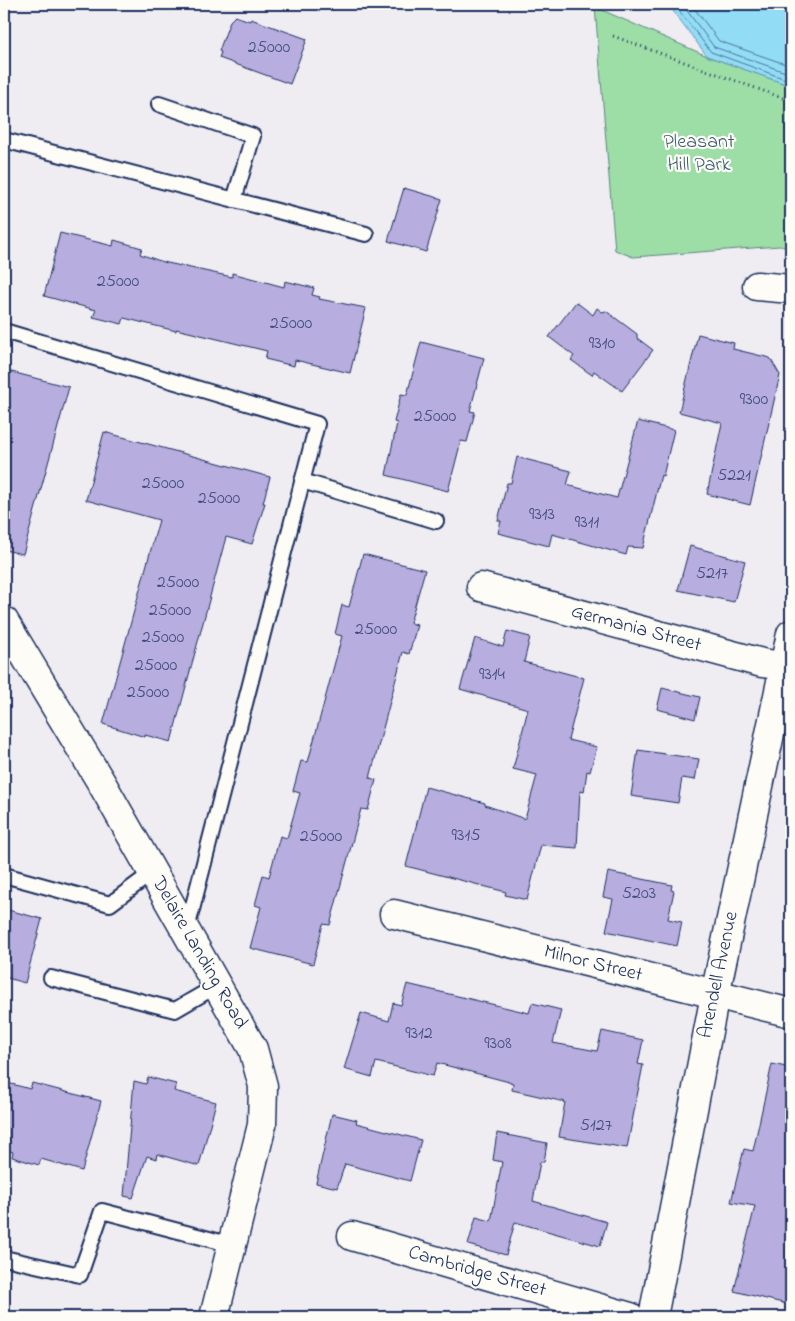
<svg xmlns="http://www.w3.org/2000/svg" width="795" height="1321" viewBox="0 0 795 1321" font-family="'Indie Flower',sans-serif">
	<style>
		.green { fill: #9ddda6; stroke: #5c8682 }
		.water { fill: #93dcf5; stroke: #6397b9 }
		.lines { fill: none; stroke-linecap: round; stroke-linejoin: round }
		.shore { stroke: #4b749a; stroke-width: 1 }
		.building { fill: #b7adde; stroke: #1b2f5e }
		.lane-casing { stroke: #1b2f5e; stroke-width: 18 }
		.street-casing { stroke: #1b2f5e; stroke-width: 31 }
		.path { stroke: #1b2f5e; stroke-width: 3; stroke-dasharray: 1 4; stroke-linecap: butt }
		.lane { stroke: #fdfcf7; stroke-width: 14 }
		.street { stroke: #fdfcf7; stroke-width: 28 }
		.labels { text-anchor: middle; dominant-baseline: central; stroke-width: 4.5; stroke-linejoin: round; paint-order: stroke }
		.number-label { font-size: 18px; fill: #424e7e }
		.park-label { font-size: 20px; fill: #3c5a70; stroke: #fdfcf7 }
		.street-label { font-size: 20px; fill: #1b2f5e; stroke: #fdfcf7 }
	</style>
	<rect width="100%" height="100%" fill="#efecf2"/>
	<filter id="ink" filterUnits="userSpaceOnUse"><feTurbulence type="fractalNoise" baseFrequency=".02" numOctaves="2"/><feDisplacementMap in="SourceGraphic" scale="10" xChannelSelector="R" yChannelSelector="G"/><feConvolveMatrix kernelMatrix="1 2 1 2 8 2 1 2 1" color-interpolation-filters="sRGB"/></filter>
	<g filter="url(#ink)">
		<polygon class="green" points="595,7 707,56 791,86 791,248 779,246 633,257 615,250"/>
		<polygon class="water" points="668,4 791,4 791,86 707,56"/>
		<g class="lines">
			<g class="shore">
				<polyline points="674,4 711,52 791,81"/>
				<polyline points="682,4 714,47 791,74"/>
				<polyline points="691,4 719,41 791,66"/>
			</g>
		</g>
		<g class="building">
			<polygon points="235,16 250,21 251,19 307,39 290,84 219,58 221,52 219,51 230,21"/>
			<polygon points="404,188 442,199 426,252 388,241"/>
			<polygon points="60,233 113,246 114,240 142,248 140,254 163,262 232,277 232,273 284,287 285,281 314,288 312,295 320,297 319,299 366,308 350,373 295,360 294,366 265,359 267,351 176,329 176,331 124,318 122,324 93,317 96,310 44,296"/>
			<polygon points="576,302 593,315 597,308 602,312 606,311 637,334 637,338 653,350 622,391 594,371 592,375 571,360 574,356 549,337"/>
			<polygon points="698,334 734,343 733,349 770,358 780,375 750,505 707,494 722,423 679,412"/>
			<polygon points="421,342 484,358 470,411 475,412 467,442 461,441 448,491 386,475 397,423 394,422 401,394 407,395"/>
			<polygon points="4,370 69,387 23,554 4,550"/>
			<polygon points="638,421 674,430 663,476 661,475 643,548 628,547 626,555 552,534 549,546 498,533 501,521 498,521 507,483 511,483 517,457 571,471 567,485 617,498"/>
			<polygon points="104,432 270,477 263,503 265,503 252,544 226,537 171,742 145,735 145,737 103,724 159,520 86,500"/>
			<polygon points="690,546 745,561 734,602 678,590"/>
			<polygon points="363,554 425,570 410,623 417,625 409,654 403,652 370,778 376,780 368,810 361,809 330,925 323,924 313,964 250,948 261,907 255,905 263,875 269,877 280,836 287,838 300,793 293,791 301,761 308,762 342,636 335,634 342,605 349,607"/>
			<polygon points="507,631 530,637 524,662 584,678 568,740 597,747 590,772 587,771 584,792 580,791 577,848 541,845 527,900 505,895 506,892 406,866 426,787 485,803 485,805 525,819 537,775 513,769 528,709 460,689 475,638 503,647"/>
			<polygon points="662,688 700,697 695,719 657,709"/>
			<polygon points="638,750 699,759 695,780 682,778 678,803 631,796"/>
			<polygon points="608,872 672,885 671,890 674,891 668,919 682,922 677,946 606,931 613,899 603,897"/>
			<polygon points="4,909 42,919 25,983 4,977"/>
			<polygon points="407,984 529,1013 532,1003 561,1010 553,1043 597,1051 602,1031 643,1040 638,1064 643,1065 627,1148 559,1137 565,1102 512,1090 513,1083 437,1063 433,1076 376,1062 372,1077 344,1069 361,1013 389,1021 393,1003 401,1005"/>
			<polygon points="772,1064 791,1068 791,1305 734,1291 755,1206 731,1202 744,1149 753,1151"/>
			<polygon points="148,1077 176,1084 174,1091 216,1102 199,1166 157,1154 156,1159 147,1156 133,1198 124,1196 134,1081 146,1084"/>
			<polygon points="4,1082 30,1089 32,1083 101,1101 82,1171 41,1159 39,1165 12,1157 13,1152 4,1149"/>
			<polygon points="332,1114 357,1120 356,1123 421,1140 410,1181 345,1164 337,1188 316,1183"/>
			<polygon points="497,1133 547,1143 544,1162 540,1162 533,1201 607,1222 600,1246 515,1222 506,1255 468,1245 476,1217 491,1221 502,1162 493,1160"/>
		</g>
		<g class="lines">
			<g class="lane-casing">
				<g id="lane">
					<polyline points="159,104 253,136 234,200"/>
					<polyline points="4,140 366,234"/>
					<polyline points="4,331 317,424 187,929"/>
					<polyline points="302,481 436,521"/>
					<polyline points="4,875 110,904 153,872"/>
					<polyline points="51,978 175,1010 218,985"/>
					<polyline points="4,1258 80,1275 102,1211 232,1245"/>
				</g>
			</g>
			<g class="street-casing">
				<g id="street">
					<polyline points="757,286 791,289"/>
					<polyline points="481,587 762,663 791,667"/>
					<polyline points="4,621 101,782 253,1049 263,1086 262,1125 214,1317"/>
					<polyline points="394,914 791,1013"/>
					<polyline points="352,1236 630,1317"/>
					<polyline points="653,1317 715,995 791,634"/>
				</g>
			</g>
			<polyline class="path" points="613,36 791,101"/>
			<use href="#lane" class="lane"/>
			<use href="#street" class="street"/>
		</g>
	</g>
	<g class="labels">
		<g class="number-label">
			<text x="269" y="48">25000</text>
			<text x="118" y="282">25000</text>
			<text x="291" y="324">25000</text>
			<text x="602" y="344">9310</text>
			<text x="754" y="400">9300</text>
			<text x="435" y="417">25000</text>
			<text x="734" y="476">5221</text>
			<text x="163" y="484">25000</text>
			<text x="219" y="499">25000</text>
			<text x="542" y="515">9313</text>
			<text x="587" y="523">9311</text>
			<text x="712" y="574">5217</text>
			<text x="178" y="583">25000</text>
			<text x="170" y="611">25000</text>
			<text x="376" y="630">25000</text>
			<text x="163" y="638">25000</text>
			<text x="156" y="666">25000</text>
			<text x="492" y="675">9314</text>
			<text x="148" y="693">25000</text>
			<text x="466" y="836">9315</text>
			<text x="321" y="837">25000</text>
			<text x="639" y="894">5203</text>
			<text x="419" y="1034">9312</text>
			<text x="498" y="1044">9308</text>
			<text x="596" y="1126">5127</text>
		</g>
		<g class="park-label">
			<text x="699" y="142">Pleasant<tspan x="699" dy="23">Hill Park</tspan></text>
		</g>
		<g class="street-label">
			<text transform="translate(636 629) rotate(15)">Germania Street</text>
			<text transform="translate(199 953) rotate(60)">Delaire Landing Road</text>
			<text transform="translate(593 964) rotate(14)">Milnor Street</text>
			<text transform="translate(719 975) rotate(-78)">Arendell Avenue</text>
			<text transform="translate(477 1272) rotate(16)">Cambridge Street</text>
		</g>
	</g>
	<rect width="795" height="1321" fill="none" stroke="#fdfcf7" stroke-width="20"/>
	<rect x="10" y="10" width="775" height="1301" fill="none" stroke="#1b2f5e" stroke-width="2" filter="url(#ink)"/>
</svg>
